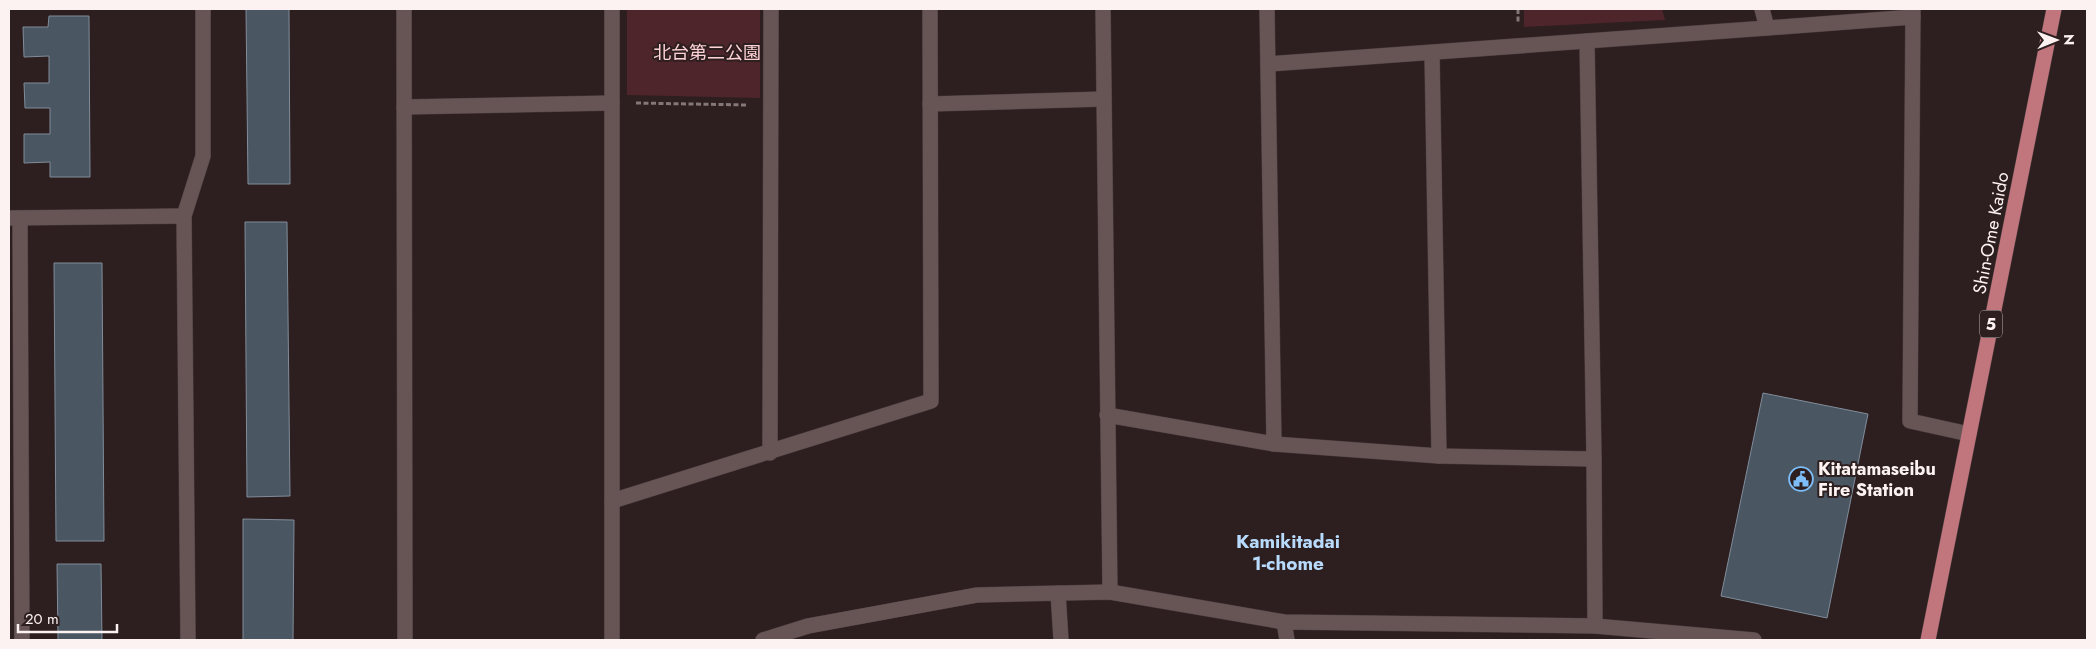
<svg xmlns="http://www.w3.org/2000/svg" width="2096" height="649" viewBox="0 0 2096 649" font-family="Jost,'Noto Sans JP',sans-serif">
	<style>
		.green { fill: #4e252a }
		.building { fill: #4a5661; stroke: #808d9a }
		.lines { fill: none; stroke-linecap: round; stroke-linejoin: round }
		.lane-casing { stroke: #483b3c; stroke-width: 16 }
		.street-casing { stroke: #483b3c; stroke-width: 16 }
		.secondary-casing { stroke: #483b3c; stroke-width: 16 }
		.primary-casing { stroke: #483b3c; stroke-width: 16 }
		.path { stroke: #847777; stroke-width: 3; stroke-dasharray: 5 2.5; stroke-linecap: butt }
		.lane { stroke: #675556; stroke-width: 15 }
		.street { stroke: #675556; stroke-width: 15 }
		.secondary { stroke: #675556; stroke-width: 15 }
		.primary { stroke: #c1757d; stroke-width: 15 }
		.labels { text-anchor: middle; dominant-baseline: central; stroke-width: 4; stroke-linejoin: round; paint-order: stroke }
		.shield { fill: #2d1e1f; stroke: #bfb2b3; stroke-width: 1 }
		.shield-label { font-size: 16px; font-weight: bold; fill: #fdf2f2 }
		.park-label { font-size: 18px; fill: #fed2d5; stroke: #2d1e1f }
		.street-label { font-size: 18px; fill: #fdf2f2; stroke: #2d1e1f }
		.poi-label { font-size: 18px; font-weight: bold; fill: #fdf2f2; stroke: #2d1e1f; text-anchor: start }
		.neighbourhood-label { font-size: 19px; font-weight: bold; fill: #b8dbfd; stroke: #2d1e1f }
	</style>
	<rect width="100%" height="100%" fill="#2d1e1f"/>
	<g class="green">
		<polygon points="627,9 760,9 760,98 627,95"/>
		<polygon points="1524,9 1662,9 1665,20 1524,27"/>
	</g>
	<g class="building">
		<polygon points="246,9 289,9 290,184 248,184"/>
		<polygon points="49,16 89,16 90,177 50,177 50,162 24,163 24,134 50,134 50,108 25,108 24,83 49,83 49,56 24,57 23,27 48,27"/>
		<polygon points="245,222 287,222 290,496 247,497"/>
		<polygon points="54,263 102,263 104,541 56,541"/>
		<polygon points="1763,393 1868,414 1827,618 1721,596"/>
		<polygon points="243,519 294,520 293,640 243,640"/>
		<polygon points="57,564 101,564 102,640 58,640"/>
	</g>
	<g class="lines">
		<g class="lane-casing">
			<g id="lane">
				<polyline points="9,218 184,216"/>
				<polyline points="20,218 22,640"/>
				<polyline points="188,640 184,216 203,156 203,9"/>
			</g>
		</g>
		<g class="street-casing">
			<g id="street">
				<polyline points="1103,9 1110,592"/>
				<polyline points="1267,9 1274,444"/>
				<polyline points="1913,9 1910,421 1969,434"/>
				<polyline points="1767,28 1913,17"/>
				<polyline points="1587,41 1594,459 1595,626"/>
				<polyline points="1432,53 1439,456"/>
				<polyline points="1268,64 1767,28 1762,9"/>
				<polyline points="930,104 1104,99"/>
				<polyline points="404,107 612,103"/>
				<polyline points="1107,415 1274,444 1439,456 1594,459"/>
				<polyline points="770,453 771,9"/>
				<polyline points="612,501 931,401 930,9"/>
				<polyline points="1058,593 1061,640"/>
				<polyline points="1284,622 1287,640"/>
				<polyline points="612,640 612,9"/>
			</g>
		</g>
		<g class="secondary-casing">
			<g id="secondary">
				<polyline points="404,9 405,640"/>
				<polyline points="763,640 808,626 977,595 1110,592 1284,622 1595,626 1754,640"/>
			</g>
		</g>
		<g class="primary-casing">
			<polyline id="primary" points="1928,640 2054,9"/>
		</g>
		<g class="path">
			<polyline points="1518,9 1518,23"/>
			<polyline points="636,103 747,105"/>
		</g>
		<use href="#lane" class="lane"/>
		<use href="#street" class="street"/>
		<use href="#secondary" class="secondary"/>
		<use href="#primary" class="primary"/>
	</g>
	<defs>
		<g id="civic-ring" transform="scale(1.25)"><circle r="9.5" fill="#2d1e1f" stroke="#7dbef9" stroke-width="1.5"/><path d="M-.6-6.5H3V-4.5H.6V-3L4-1V1h2V6H-6V1h2V-1L-.6-3ZM-1.2 2.5V6h2.4V2.5Z" fill="#7dbef9"/></g>
	</defs>
	<g fill-rule="evenodd">
		<use href="#civic-ring" x="1801" y="479"/>
	</g>
	<g class="labels">
		<rect class="shield" x="1980" y="310.5" width="22" height="27" rx="4"/>
		<g class="shield-label">
			<text x="1991" y="324">5</text>
		</g>
		<g class="park-label">
			<text x="707" y="53">北台第二公園</text>
		</g>
		<g class="street-label">
			<text transform="translate(1991 233) rotate(-79)">Shin-Ome Kaido</text>
		</g>
		<g class="poi-label">
			<text x="1818" y="469">Kitatamaseibu<tspan x="1818" dy="21">Fire Station</tspan></text>
		</g>
		<g class="neighbourhood-label">
			<text x="1288" y="541">Kamikitadai<tspan x="1288" dy="22">1-chome</tspan></text>
		</g>
	</g>
	<rect width="2096" height="649" fill="none" stroke="#fdf2f2" stroke-width="20"/>
	<g transform="translate(2056 40) rotate(89)" stroke="#2d1e1f" stroke-width="4" paint-order="stroke">
	<path d="M0-4L9 19L0 12L-9 19Z" fill="#fdf2f2"/>
	<text y="-8" font-size="14" font-weight="bold" text-anchor="middle" fill="#fdf2f2">N</text>
	</g>
	<path d="M18 624v8h99v-8" fill="none" stroke="#fdf2f2" stroke-width="2.5"/>
	<text x="25" y="624" font-size="15" fill="#fdf2f2" stroke="#2d1e1f" stroke-width="4" paint-order="stroke">20 m</text>
</svg>
